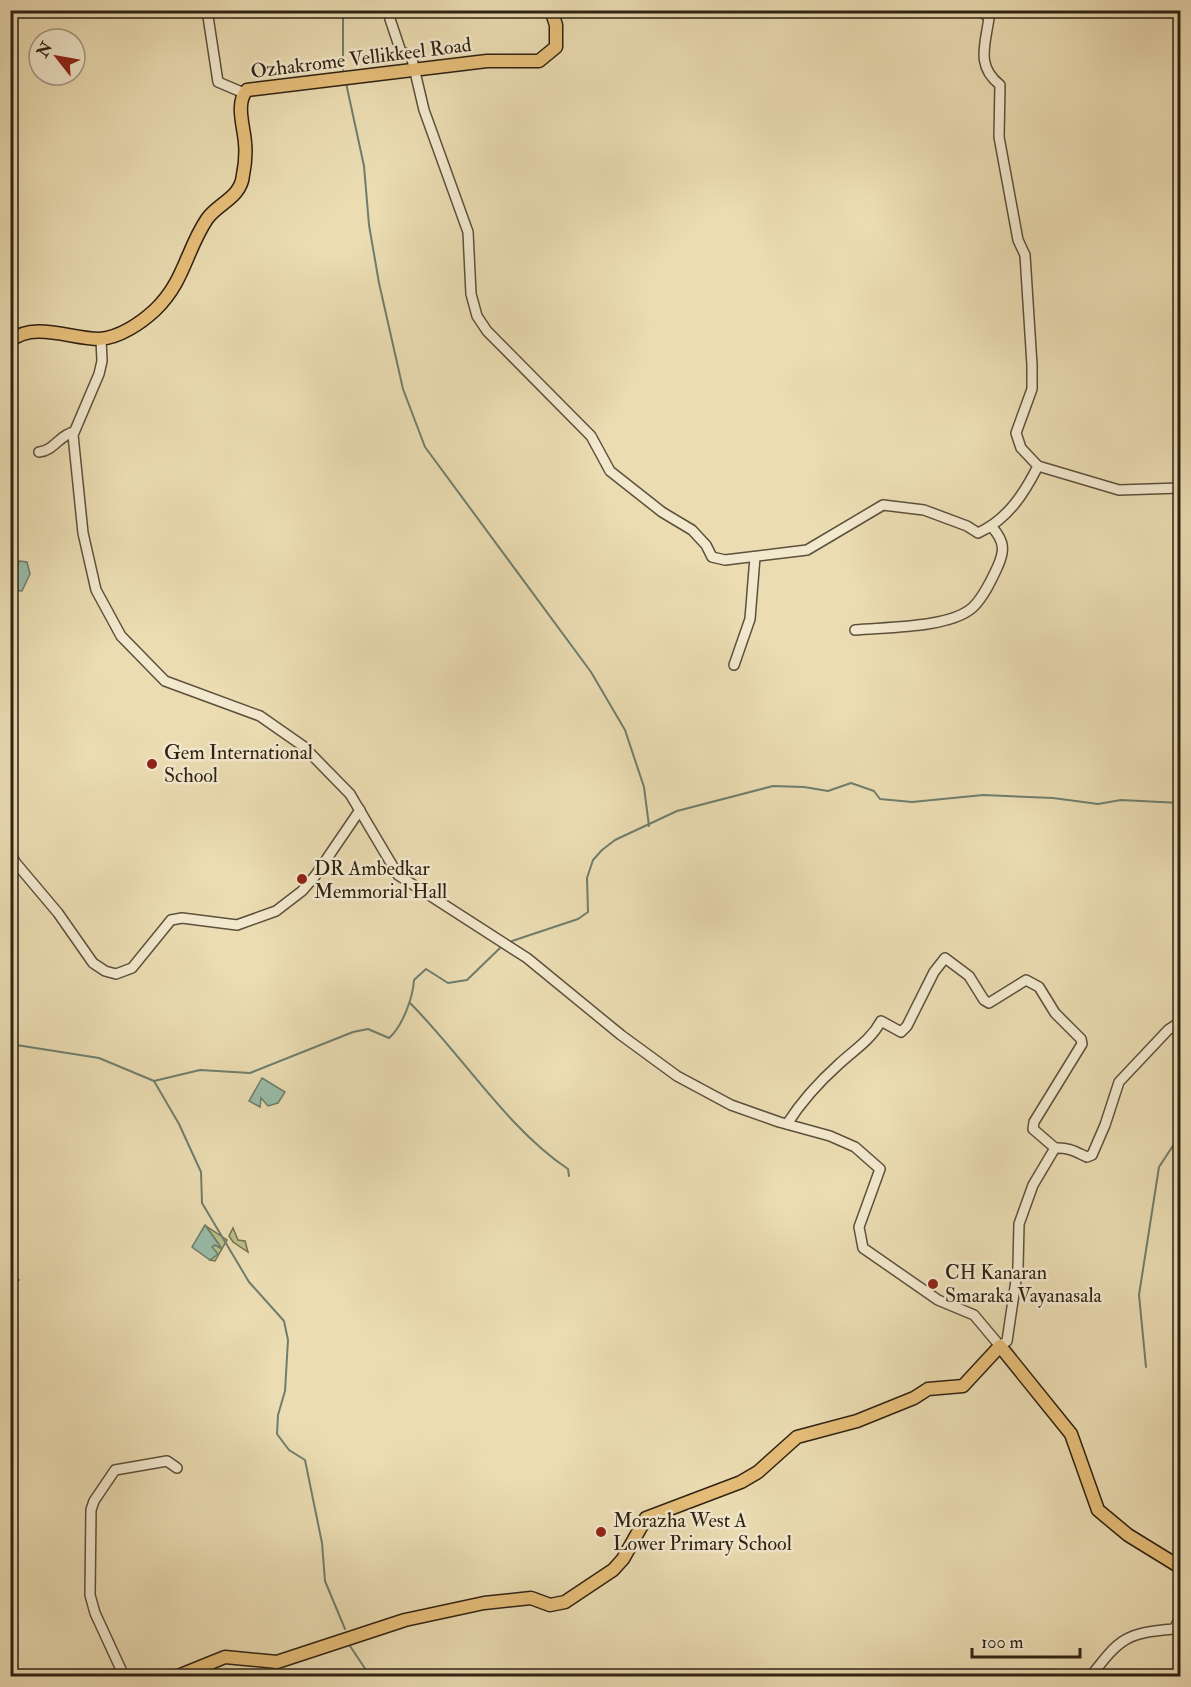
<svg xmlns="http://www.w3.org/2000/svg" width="1191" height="1687" viewBox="0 0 1191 1687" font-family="'IM FELL Double Pica',serif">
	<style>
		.green { fill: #bac08a; stroke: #74714f; stroke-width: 1.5 }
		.water { fill: #99bca9; stroke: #6e7e6d; stroke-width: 1.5 }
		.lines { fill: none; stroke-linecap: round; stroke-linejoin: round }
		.stream { stroke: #6e7e6d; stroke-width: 2 }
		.minor-casing { stroke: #5d503c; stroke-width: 12 }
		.major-casing { stroke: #2e2214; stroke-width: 15 }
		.minor { stroke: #f2e8cd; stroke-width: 9 }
		.major { stroke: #e6be79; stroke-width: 12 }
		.poi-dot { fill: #8f2418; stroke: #f2e8cd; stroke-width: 2 }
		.labels { text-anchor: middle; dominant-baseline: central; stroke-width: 5; stroke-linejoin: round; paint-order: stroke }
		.street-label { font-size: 20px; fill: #2e2214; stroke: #f2e8cd }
		.poi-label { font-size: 20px; fill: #2e2214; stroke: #f2e8cd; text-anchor: start }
	</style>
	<rect width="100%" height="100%" fill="#ebdcb2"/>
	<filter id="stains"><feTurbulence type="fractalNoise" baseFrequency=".00333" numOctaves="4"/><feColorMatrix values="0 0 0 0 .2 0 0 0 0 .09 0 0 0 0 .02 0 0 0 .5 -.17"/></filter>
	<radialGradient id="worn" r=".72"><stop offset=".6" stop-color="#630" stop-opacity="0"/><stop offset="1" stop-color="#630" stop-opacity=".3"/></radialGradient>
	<g class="green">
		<polygon points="206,1226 227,1240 215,1261 210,1260 217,1254 212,1247 216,1244 220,1246"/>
		<polygon points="233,1228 238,1240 245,1241 248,1252 233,1242 229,1236"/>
	</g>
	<g class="water">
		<polygon points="19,561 27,562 30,574 22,591 11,590"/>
		<polygon points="262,1078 285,1092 278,1103 268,1106 261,1098 260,1107 249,1101"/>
		<polygon points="205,1225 222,1249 215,1245 212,1247 218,1254 210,1260 192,1247"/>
	</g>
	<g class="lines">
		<g class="stream">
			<polyline points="343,70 343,10"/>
			<polyline points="346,83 364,166 369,225 379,283 403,389 425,447 591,672 625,730 644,787 649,826"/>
			<polyline points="512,941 578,919 588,912 587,878 593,860 602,850 615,840 677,811 773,786 804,787 828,791 851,783 874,791 880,799 912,802 983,795 1053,798 1098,804 1121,800 1180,803"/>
			<path d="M410 1003C462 1055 507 1128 568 1169L569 1176"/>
			<path d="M10 1044 99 1058 154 1081 200 1070 250 1073 353 1032 368 1029 389 1038C402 1027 413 998 414 980L426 969 448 983 467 980 500 948"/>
			<polyline points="154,1081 179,1124 201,1172 202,1203 249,1282 284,1321 288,1340 285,1391 278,1415 277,1434 289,1450 305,1460 322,1543 325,1581 345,1629"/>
			<polyline points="10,1282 19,1280"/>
			<polyline points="1146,1367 1139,1295 1159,1167 1180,1135"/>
			<polyline points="350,1646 370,1676"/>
		</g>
		<g class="minor-casing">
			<g id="minor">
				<polyline points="207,10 218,82 244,93"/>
				<path d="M393 10 390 19 401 52 411 55 424 110 468 232 471 294 477 316 487 331 591 436 610 471 662 512 692 530 706 545 712 557 725 560 807 550 883 505 924 510 967 526 978 533C1007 520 1024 494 1038 466L1021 448 1016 433 1032 389V365L1025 255 1018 240 999 137 1000 85C976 66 985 46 989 18L980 10"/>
				<path d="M101 339 102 361 99 374 73 435 83 533 96 590 121 636 165 681 260 716 303 746 350 794 398 875 527 958 621 1035 677 1076 731 1105 779 1122 830 1136 855 1147 880 1169 859 1227 863 1248 938 1300 974 1315 1000 1346 1007 1341 1018 1267 1019 1224 1033 1185 1055 1148C1068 1147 1076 1152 1087 1157L1092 1155 1105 1125 1119 1082 1168 1030 1180 1022"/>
				<path d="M39 452C54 451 59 435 74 432"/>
				<polyline points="1038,466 1119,490 1180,488"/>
				<path d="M855 630C886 627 949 628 972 608 983 598 991 581 997 568 1005 551 1005 542 992 527"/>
				<polyline points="734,665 750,619 755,557"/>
				<polyline points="10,852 15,862 58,913 93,963 105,971 116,974 132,968 171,920 182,918 237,925 276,911 302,891 315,876 360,810"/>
				<path d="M787 1124C801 1102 819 1082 839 1064 854 1050 871 1040 881 1021L901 1032 907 1026 934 972 945 958 969 976 984 1000 989 1003 1026 980 1039 987 1055 1013 1081 1039 1082 1044 1034 1122 1033 1129 1055 1148"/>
				<polyline points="124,1676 95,1613 90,1595 91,1510 94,1501 115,1470 167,1461 177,1468"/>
				<path d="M1091 1676C1120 1638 1126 1633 1174 1629L1180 1618"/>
			</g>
		</g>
		<g class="major-casing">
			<g id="major">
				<path d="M10 341C34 321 71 339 99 339 119 338 141 323 155 310 185 281 186 250 207 219 218 203 241 198 243 175 245 165 246 153 245 143 244 127 235 103 247 90L487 61H539L556 47V25L551 10"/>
				<polyline points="178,1676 225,1657 277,1662 405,1620 484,1603 531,1598 550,1605 565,1602 613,1570 623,1559 646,1518 741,1482 758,1472 797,1437 857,1421 914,1398 928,1389 963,1386 1000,1346 1071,1434 1098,1510 1128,1535 1180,1567"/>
			</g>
		</g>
		<use href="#minor" class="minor"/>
		<use href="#major" class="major"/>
	</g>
	<g class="poi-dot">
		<circle cx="152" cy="764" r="6"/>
		<circle cx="302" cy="879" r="6"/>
		<circle cx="933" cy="1284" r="6"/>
		<circle cx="601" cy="1532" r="6"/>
	</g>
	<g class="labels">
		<g class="street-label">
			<text transform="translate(361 58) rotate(-7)">Ozhakrome Vellikkeel Road</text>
		</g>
		<g class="poi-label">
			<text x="164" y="752">Gem International<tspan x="164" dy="23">School</tspan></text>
			<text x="314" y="868">DR Ambedkar<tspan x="314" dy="23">Memmorial Hall</tspan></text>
			<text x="945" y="1272">CH Kanaran<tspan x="945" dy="23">Smaraka Vayanasala</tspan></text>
			<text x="613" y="1520">Morazha West A<tspan x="613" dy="23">Lower Primary School</tspan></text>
		</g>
	</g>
	<rect width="1191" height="1687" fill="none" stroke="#ebdcb2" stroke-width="36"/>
	<rect x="12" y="12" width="1167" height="1663" fill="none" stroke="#2e2214" stroke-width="3"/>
	<rect x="18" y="18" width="1155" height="1651" fill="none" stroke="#2e2214" stroke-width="1.5"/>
	<g transform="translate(57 57) rotate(301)"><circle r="28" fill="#f2e8cd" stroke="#a49983" stroke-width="1.5"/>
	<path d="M0-4.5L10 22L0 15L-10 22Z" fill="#8f2418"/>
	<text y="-9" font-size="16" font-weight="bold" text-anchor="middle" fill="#2e2214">N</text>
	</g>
	<path d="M972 1648v9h108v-9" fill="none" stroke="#2e2214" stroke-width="3"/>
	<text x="981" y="1648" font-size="18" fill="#2e2214" stroke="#f2e8cd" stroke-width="4.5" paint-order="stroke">100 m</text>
	<rect width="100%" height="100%" filter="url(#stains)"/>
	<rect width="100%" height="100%" fill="url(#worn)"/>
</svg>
